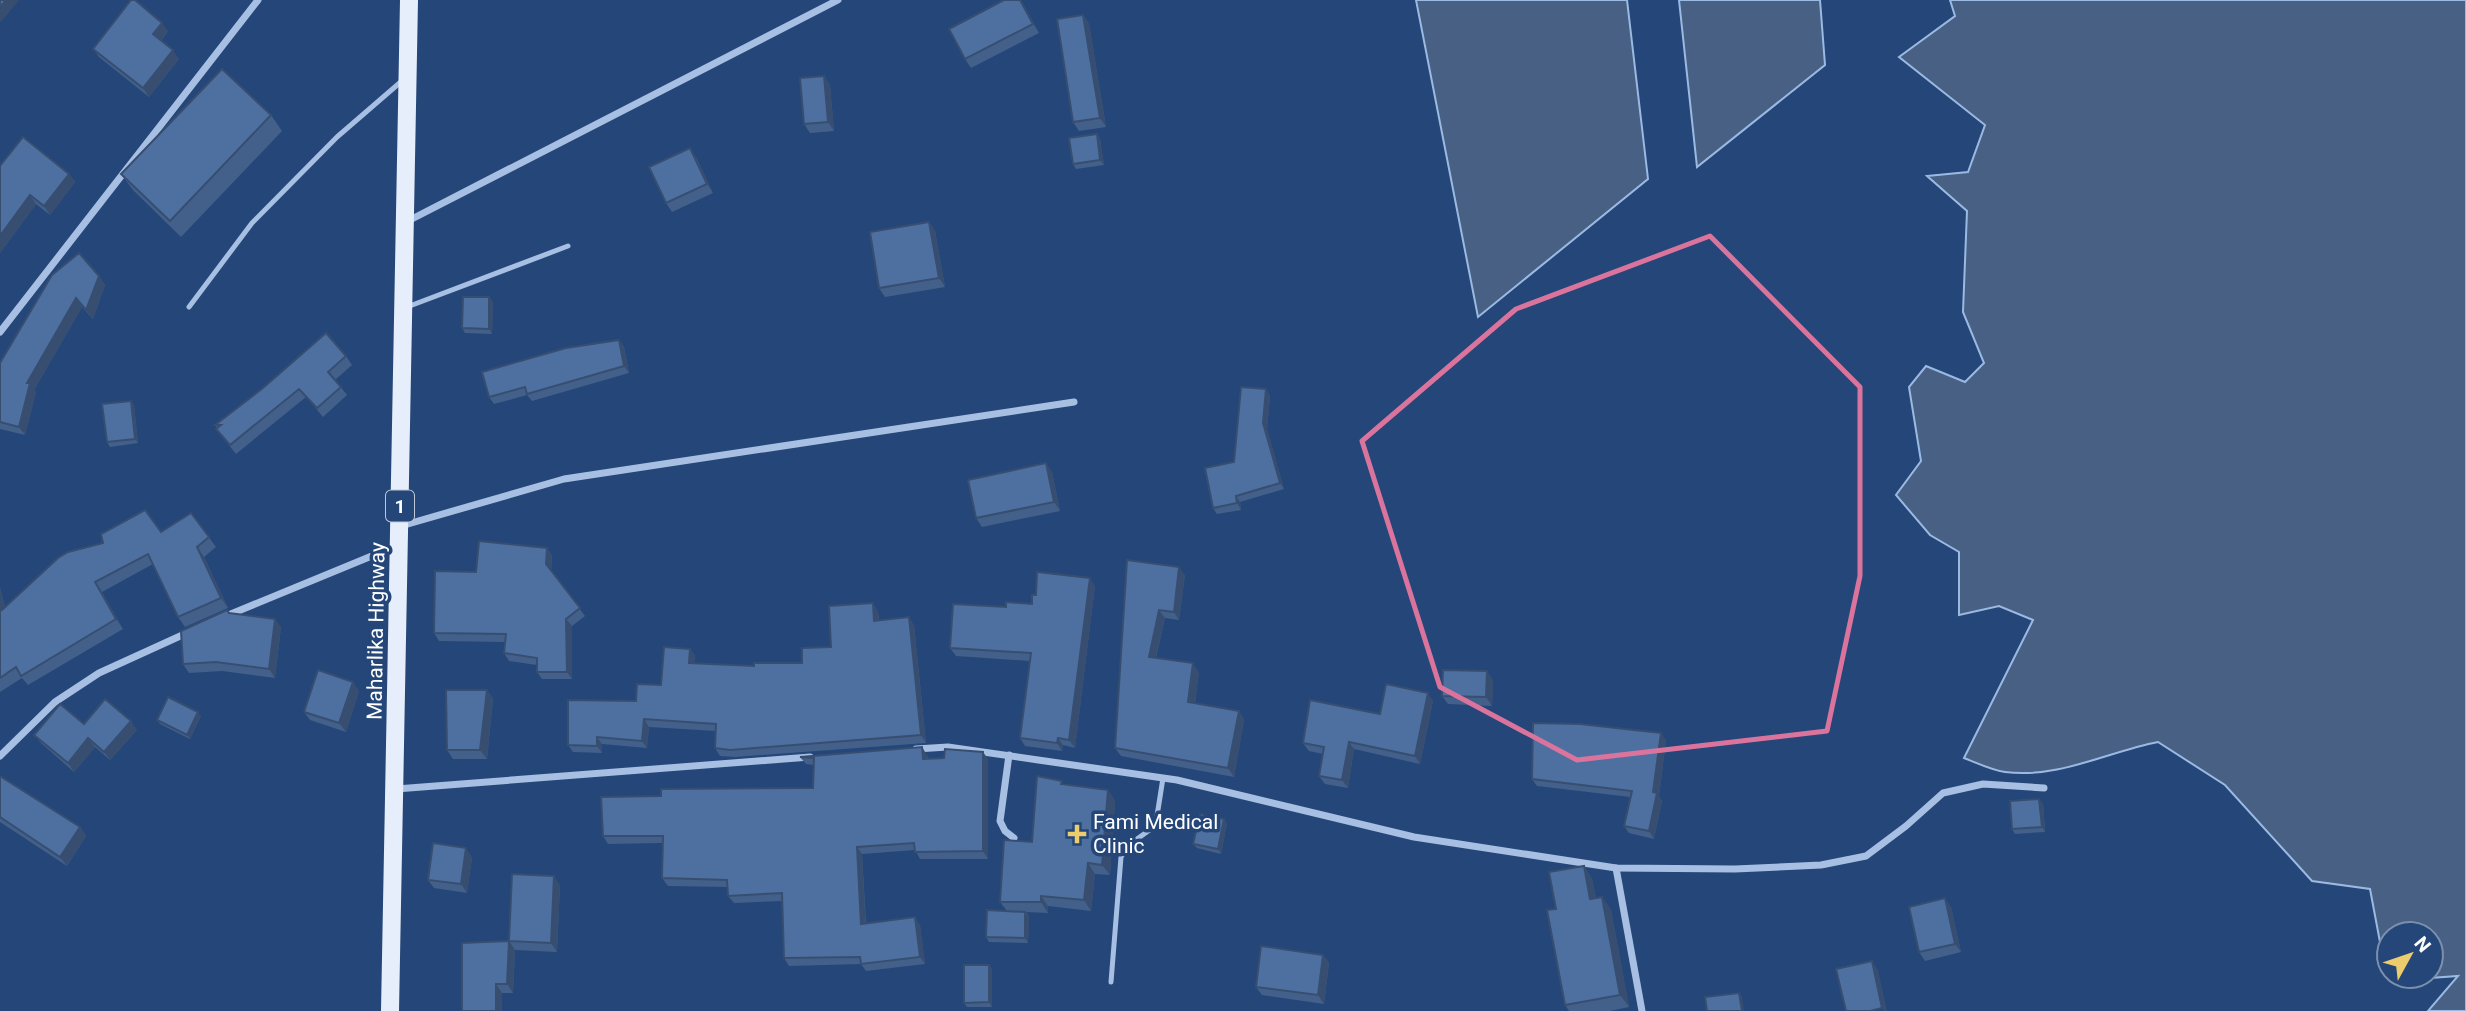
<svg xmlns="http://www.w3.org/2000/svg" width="2466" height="1011" viewBox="0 0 2466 1011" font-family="Roboto,sans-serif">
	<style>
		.water { fill: #486084; stroke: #9bbae3; stroke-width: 2 }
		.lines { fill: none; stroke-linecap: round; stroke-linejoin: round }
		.lane { stroke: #a7bfe3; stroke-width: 5 }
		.street { stroke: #a7bfe3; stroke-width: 7 }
		.primary { stroke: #e6eefc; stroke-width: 18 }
		.wall { fill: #43608a }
		.shaded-wall { fill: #374e71 }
		.building { fill: #4e70a1; stroke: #374e71; stroke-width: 2 }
		.marked { fill: none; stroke: #da749d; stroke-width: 5; stroke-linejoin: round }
		.poi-dot { fill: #eccc6c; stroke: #254678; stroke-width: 2.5 }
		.labels { text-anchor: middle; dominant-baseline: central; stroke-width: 7; stroke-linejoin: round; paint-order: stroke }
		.shield { fill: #254678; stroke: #bec8d6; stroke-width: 2 }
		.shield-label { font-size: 19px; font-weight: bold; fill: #fff }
		.street-label { font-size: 21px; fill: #fff; stroke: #254678 }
		.poi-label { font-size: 21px; fill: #fff; stroke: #254678; text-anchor: start }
	</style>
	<rect width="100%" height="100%" fill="#254678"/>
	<g class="water">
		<polygon points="1416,0 1627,0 1648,179 1478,317"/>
		<polygon points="1679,0 1820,0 1825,65 1697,167"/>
		<path d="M1950 0H2466V1011H2428L2458 976 2403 980 2399 976H2431V934H2389V965L2383 958 2370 889 2312 881 2225 785 2158 742C2107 752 2058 779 2005 772 1991 770 1977 763 1964 758L2033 620 1999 606 1959 615V552L1930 535 1896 495 1921 461 1909 387 1926 366 1965 382 1984 363 1963 312 1967 211 1927 176 1968 172 1985 125 1899 57 1955 16Z"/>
	</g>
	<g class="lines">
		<g class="lane">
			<polyline points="189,307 252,223 337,137 403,80"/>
			<polyline points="407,307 568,246"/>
			<polyline points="1111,982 1121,857 1130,844 1151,829 1157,816 1163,778"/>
		</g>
		<g class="street">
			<polyline points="406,222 838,0"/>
			<polyline points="0,332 258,0"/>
			<polyline points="401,526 564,479 1074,402"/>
			<polyline points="226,616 396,546"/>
			<polyline points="916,749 948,747 1177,780 1414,837 1616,868 1735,869 1821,865 1866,856 1906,826 1943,793 1983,784 2044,788"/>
			<polyline points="1009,755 1000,821 1005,831 1014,838"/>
			<polyline points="0,756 55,702 99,673 189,632"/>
			<polyline points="396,789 810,757"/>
			<polyline points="1616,868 1642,1011"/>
		</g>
		<polyline class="primary" points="390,1011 409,0"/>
	</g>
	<g class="wall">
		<polygon points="1004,0 1021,0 1039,33 971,68 965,59"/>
		<polygon points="1083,15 1089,24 1106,127 1079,131 1073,122"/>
		<polygon points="168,31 161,41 179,59 149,97 99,57 93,49"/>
		<polygon points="824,76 830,85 834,131 810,133 804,124"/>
		<polygon points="271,115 282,131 181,237 133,190 121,174"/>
		<polygon points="1097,134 1100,139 1104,165 1076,169 1073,164"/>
		<polygon points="696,157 713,193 672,212 666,203"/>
		<polygon points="0,166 69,174 75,182 50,215 36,204 0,253"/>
		<polygon points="929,222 935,231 945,287 885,297 879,288"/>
		<polygon points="99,276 105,285 93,319 82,307 34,390 36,392 25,435 0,429 0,363"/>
		<polygon points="489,297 493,302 492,334 465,333 462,328"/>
		<polygon points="619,340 624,347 629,373 532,401 527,395 494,404 489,397"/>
		<polygon points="346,356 352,365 335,380 347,395 323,417 306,397 236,454 216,429 217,428 215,425"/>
		<polygon points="1266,389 1270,396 1267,429 1284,489 1240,502 1241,510 1217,514 1213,508"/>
		<polygon points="131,401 134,406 138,443 110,447 107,442"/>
		<polygon points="1052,472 1060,511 982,527 976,518"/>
		<polygon points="191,513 216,547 204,557 228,608 185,627 178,617 153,564 102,592 123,629 28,685 22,678 0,692 0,588 5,607 161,532"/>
		<polygon points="547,548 552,556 551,571 585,616 572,626 572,679 542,679 537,672 537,665 509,661 504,653 505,642 439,641 434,633 476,572"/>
		<polygon points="1127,560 1185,575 1179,620 1165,618 1156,658 1199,672 1195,703 1239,711 1244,720 1234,777 1121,756 1115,748"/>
		<polygon points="1095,586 1075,748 1063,745 1062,751 1025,746 1020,738 1030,661 956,656 950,648 1006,607 1032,604"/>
		<polygon points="878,611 879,621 914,625 926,743 735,757 720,756 715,748 716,731 649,727 647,748 602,744 602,753 573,752 568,745 661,685 690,649 695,656 694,663 754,666 802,663 831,647"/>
		<polygon points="229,613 281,627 275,678 222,671 189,673 183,664"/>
		<polygon points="1493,680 1492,706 1448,704 1442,696"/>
		<polygon points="487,690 493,699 487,759 453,759 447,750"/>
		<polygon points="359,691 346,732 310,720 304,712"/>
		<polygon points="1433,701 1420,764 1354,749 1348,788 1325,784 1319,776 1323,754 1309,751 1303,743 1380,714"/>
		<polygon points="201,716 190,739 160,724 157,720"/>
		<polygon points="137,730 110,760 95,747 74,772 41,743 34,735"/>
		<polygon points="1666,740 1659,796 1662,801 1654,839 1629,833 1624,826 1630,797 1537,786 1532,779"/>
		<polygon points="927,755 928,758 988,759 988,859 920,859 915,850 862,854 866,923 920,925 925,964 866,971 861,964 789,966 784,958 782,901 734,903 728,896 728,887 668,886 662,878 663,843 608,844 603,836 661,796 813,788 814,765 806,764 800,757"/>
		<polygon points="0,776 80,827 86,836 67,866 0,822"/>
		<polygon points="1064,785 1108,790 1115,801 1110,875 1095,874 1091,911 1048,906 1048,913 1026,912 1029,916 1028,943 989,942 986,937 1007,911 1000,902"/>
		<polygon points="2043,803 2045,832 2015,834 2012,829"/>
		<polygon points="1227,823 1221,854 1197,848 1193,844"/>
		<polygon points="472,857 467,893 434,888 428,880"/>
		<polygon points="1584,866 1592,879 1596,898 1602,897 1611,910 1629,1007 1610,1011 1569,1011 1565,1005 1556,909"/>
		<polygon points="560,885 557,952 515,950 513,993 502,993 502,1011 462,1011 509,941"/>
		<polygon points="1951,907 1961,952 1925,961 1919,952"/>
		<polygon points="1323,955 1329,963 1324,1004 1262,995 1256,987"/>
		<polygon points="989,965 992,969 992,1007 967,1007 964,1003"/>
	</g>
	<g class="shaded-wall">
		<polygon points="6,0 19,0 1,22 0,21 0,7"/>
		<polygon points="1020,0 1021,0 1039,33 1033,24"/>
		<polygon points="1083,15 1089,24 1106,127 1100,118"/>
		<polygon points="162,23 168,31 159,43 153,34"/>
		<polygon points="173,50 179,59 149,97 143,88"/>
		<polygon points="824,76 830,85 834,131 828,122"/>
		<polygon points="1097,134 1100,139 1104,165 1100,160"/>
		<polygon points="690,148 696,157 713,193 707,184"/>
		<polygon points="69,174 75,182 50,215 44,206"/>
		<polygon points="30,195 36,204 0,253 0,236"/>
		<polygon points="929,222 935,231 945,287 939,278"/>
		<polygon points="99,276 105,285 93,319 86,310"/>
		<polygon points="489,297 493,302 492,334 489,329"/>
		<polygon points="76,298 82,307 34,390 36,392 25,435 19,427 27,383"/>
		<polygon points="619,340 624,347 629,373 624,366"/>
		<polygon points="1266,389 1270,396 1267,429 1284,489 1280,483 1263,423"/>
		<polygon points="131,401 134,406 138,443 135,439"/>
		<polygon points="1046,463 1052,472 1060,511 1054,502"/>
		<polygon points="1236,496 1240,502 1241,510 1237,503"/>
		<polygon points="197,547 204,557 228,608 221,598"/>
		<polygon points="547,548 552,556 551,572 546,564"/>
		<polygon points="1179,567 1185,575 1179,620 1174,612"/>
		<polygon points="1090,578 1095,586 1075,748 1069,740"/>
		<polygon points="95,582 102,592 123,629 116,619"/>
		<polygon points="0,588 8,620 2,610 0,604"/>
		<polygon points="873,603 878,611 879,628 874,621"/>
		<polygon points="1159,610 1165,618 1154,665 1149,657"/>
		<polygon points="909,617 914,625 926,743 921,735"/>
		<polygon points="275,619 281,627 275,678 269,669"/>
		<polygon points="566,619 572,626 572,679 567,672"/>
		<polygon points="690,649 695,656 694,670 689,663"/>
		<polygon points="1193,663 1199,672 1194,710 1188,702"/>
		<polygon points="1487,671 1493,680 1492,706 1486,697"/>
		<polygon points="353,682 359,691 346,732 339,723"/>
		<polygon points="487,690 493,699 487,759 480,750"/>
		<polygon points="1428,693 1433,701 1420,764 1415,756"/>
		<polygon points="1239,711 1244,720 1234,777 1228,768"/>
		<polygon points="198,712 201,716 190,739 187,735"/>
		<polygon points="644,719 649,727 647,748 642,741"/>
		<polygon points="131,721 137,730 110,760 104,752"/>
		<polygon points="1661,733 1666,740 1659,796 1662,801 1654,839 1649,831"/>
		<polygon points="597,737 602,744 602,753 597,746"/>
		<polygon points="88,738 95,747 74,772 68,763"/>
		<polygon points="1058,738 1063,745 1062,751 1057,743"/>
		<polygon points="1349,742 1354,749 1348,788 1342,780"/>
		<polygon points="922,747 927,755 928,766 923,759"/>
		<polygon points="983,752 988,759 988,859 983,851"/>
		<polygon points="1108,790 1115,801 1110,875 1102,865"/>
		<polygon points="2039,799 2043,803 2045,832 2042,827"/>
		<polygon points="1224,819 1227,823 1221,854 1218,849"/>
		<polygon points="80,827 86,836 67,866 60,857"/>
		<polygon points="857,847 862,854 866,931 861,924"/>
		<polygon points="466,848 472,857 467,893 461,884"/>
		<polygon points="1088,863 1095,874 1091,911 1084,900"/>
		<polygon points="1584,866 1592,879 1599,912 1590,899"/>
		<polygon points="554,876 560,885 557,952 551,943"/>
		<polygon points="1041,896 1048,906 1048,913 1041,902"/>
		<polygon points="1602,897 1611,910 1629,1007 1620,995"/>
		<polygon points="1945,898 1951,907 1961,952 1955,944"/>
		<polygon points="1025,912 1029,916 1028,943 1025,938"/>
		<polygon points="915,917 920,925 925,964 920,957"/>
		<polygon points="509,941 515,950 513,993 507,984"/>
		<polygon points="1323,955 1329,963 1324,1004 1318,995"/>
		<polygon points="1872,961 1878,970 1887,1011 1884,1011 1882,1008"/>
		<polygon points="989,965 992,969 992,1007 989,1002"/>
		<polygon points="496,984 502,993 502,1011 496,1011"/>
		<polygon points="1739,993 1742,997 1744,1011 1742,1011"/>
	</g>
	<g class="building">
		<polygon points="0,0 6,0 0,7"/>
		<polygon points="131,0 135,0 162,23 153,34 173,50 143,88 93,49"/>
		<polygon points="1004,0 1020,0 1033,24 965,59 949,29"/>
		<polygon points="1083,15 1100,118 1073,122 1057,19"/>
		<polygon points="222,69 271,115 170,221 121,174"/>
		<polygon points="824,76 828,122 804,124 800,78"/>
		<polygon points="1097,134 1100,160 1073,164 1069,138"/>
		<polygon points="23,137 69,174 44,206 30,195 0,236 0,166"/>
		<polygon points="690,148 707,184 666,203 649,167"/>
		<polygon points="929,222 939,278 879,288 870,232"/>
		<polygon points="79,253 99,276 86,310 76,298 27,383 30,383 19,427 0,422 0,363 52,275"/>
		<polygon points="463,297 489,297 489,329 462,328"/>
		<polygon points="326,333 346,356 328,372 341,387 317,408 299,389 230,445 216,429 221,425 215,425 263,388"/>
		<polygon points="619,340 624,366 527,394 525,387 489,397 482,372 566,348"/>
		<polygon points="1241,387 1266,389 1263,423 1280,483 1236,496 1237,503 1213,508 1205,468 1234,462"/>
		<polygon points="131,401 135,439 107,442 102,404"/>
		<polygon points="1046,463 1054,502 976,518 968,480"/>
		<polygon points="145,510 161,532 191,513 209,537 197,547 221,598 178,617 148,554 95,582 116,619 21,676 16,667 0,678 0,604 2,610 58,558 68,552 103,543 101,534"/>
		<polygon points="479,541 547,548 546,564 580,608 566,619 567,672 537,672 537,658 504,653 506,634 434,633 435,571 476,572"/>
		<polygon points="1127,560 1179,567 1174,612 1159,610 1149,657 1193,663 1188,702 1239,711 1228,768 1115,748"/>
		<polygon points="1037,572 1090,578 1069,740 1058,738 1057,743 1020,738 1031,653 950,648 953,604 1006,607 1006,602 1032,604 1032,595 1036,595"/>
		<polygon points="873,603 874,621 909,617 921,735 730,750 715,748 716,724 644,719 642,741 597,737 597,746 568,745 568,700 636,701 637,684 661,685 664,647 690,649 689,663 754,666 754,663 802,663 802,648 831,647 829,606"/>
		<polygon points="227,610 229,613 275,619 269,669 216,662 183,664 181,631"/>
		<polygon points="318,670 353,682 339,723 304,712"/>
		<polygon points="1443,670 1487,671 1486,697 1442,696"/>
		<polygon points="1386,684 1428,693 1415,756 1349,742 1342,780 1319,776 1324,747 1303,743 1310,700 1380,714"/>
		<polygon points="446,690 487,690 480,750 447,750"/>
		<polygon points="168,697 198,712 187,735 157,720"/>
		<polygon points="105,699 131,721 104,752 88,738 68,763 34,735 60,704 84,724"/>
		<polygon points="1533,723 1580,724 1661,733 1653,792 1657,793 1649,831 1624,826 1632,791 1532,779"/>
		<polygon points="922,747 923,759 944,758 945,749 983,752 983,851 915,852 914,843 857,847 861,924 915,917 920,957 861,964 860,957 784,958 782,893 728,896 727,880 662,878 663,836 603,836 601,797 661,796 661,789 813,788 814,758 800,757"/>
		<polygon points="0,776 80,827 60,857 0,817"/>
		<polygon points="1037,776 1062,781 1061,784 1108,790 1102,865 1088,863 1084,900 1041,896 1041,902 1000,902 1004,840 1032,842"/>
		<polygon points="2039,799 2042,827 2012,829 2010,801"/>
		<polygon points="1200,814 1224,819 1218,849 1193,844"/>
		<polygon points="433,843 466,848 461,884 428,880"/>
		<polygon points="1584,866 1590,899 1602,897 1620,995 1565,1005 1547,910 1556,909 1549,872"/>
		<polygon points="512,874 554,876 551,943 509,941"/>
		<polygon points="1945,898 1955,944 1919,952 1909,907"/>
		<polygon points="987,910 1025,912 1025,938 986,937"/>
		<polygon points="509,941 507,984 496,984 496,1011 462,1011 462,943"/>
		<polygon points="1261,946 1323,955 1318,995 1256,987"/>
		<polygon points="1872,961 1882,1008 1870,1011 1846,1011 1836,969"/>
		<polygon points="964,965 989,965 989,1002 964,1003"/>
		<polygon points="1739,993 1742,1011 1707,1011 1705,997"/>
	</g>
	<path class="marked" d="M1710 236 1860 387V576L1827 731 1577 760 1440 687 1362 441 1516 309Z"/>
	<path class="poi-dot" d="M1073.5 823.5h7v7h7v7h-7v7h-7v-7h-7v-7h7z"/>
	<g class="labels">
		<rect class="shield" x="386" y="490.5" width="28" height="31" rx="5"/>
		<g class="shield-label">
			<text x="400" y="506">1</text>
		</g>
		<g class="street-label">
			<text transform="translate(376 631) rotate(-89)">Maharlika Highway</text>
		</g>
		<g class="poi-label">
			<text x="1093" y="822">Fami Medical<tspan x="1093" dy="24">Clinic</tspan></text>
		</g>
	</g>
	<g transform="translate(2410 955) rotate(50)"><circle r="33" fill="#254678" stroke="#7c90ae" stroke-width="2"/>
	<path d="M0-5L12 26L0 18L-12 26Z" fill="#eccc6c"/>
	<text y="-10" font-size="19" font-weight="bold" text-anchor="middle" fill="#ffffff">N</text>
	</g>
</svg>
